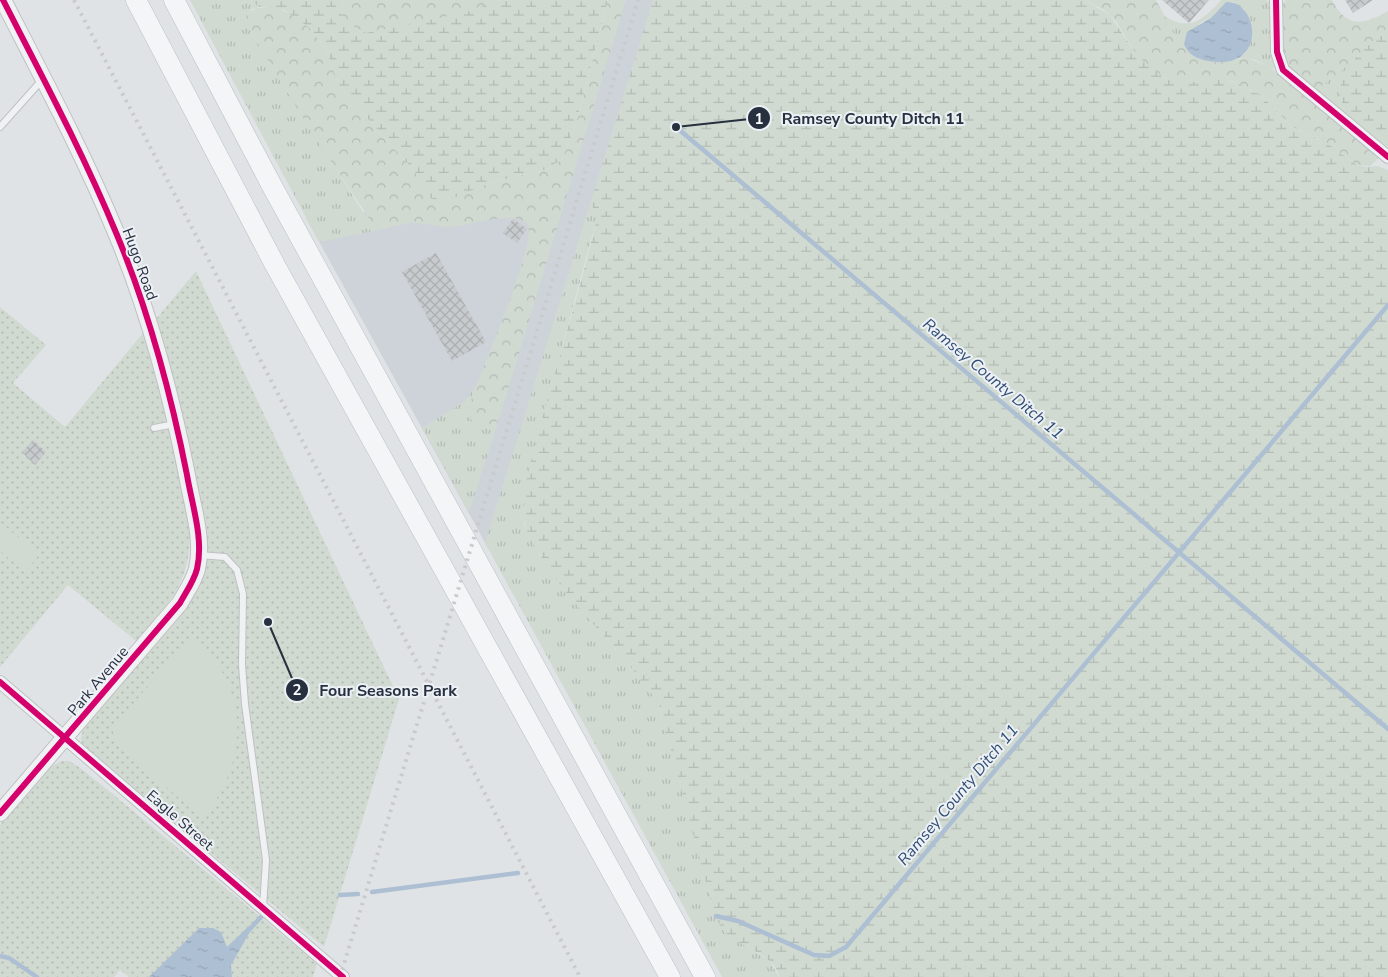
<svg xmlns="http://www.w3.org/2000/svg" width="1388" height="977" viewBox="0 0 1388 977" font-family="'Nunito Sans',sans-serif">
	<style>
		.built { fill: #ced2d9 }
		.grass { fill: url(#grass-tufts) }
		.forest { fill: url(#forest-crowns) }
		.wetland { fill: url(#wetland-marsh) }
		.park { fill: url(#park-dots) }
		.pitch { fill: #d1dad1 }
		.water { fill: url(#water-ripples) }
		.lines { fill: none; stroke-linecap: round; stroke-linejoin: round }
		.stream { stroke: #adbfd2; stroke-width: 4.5 }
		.building { fill: url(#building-cross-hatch) }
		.service-casing { stroke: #bec1c4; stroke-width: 8 }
		.minor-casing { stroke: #bec1c4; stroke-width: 14 }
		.tertiary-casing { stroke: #bec1c4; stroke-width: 18 }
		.primary-casing { stroke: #bcc0c4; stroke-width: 21 }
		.service { stroke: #f0f1f2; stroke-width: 6 }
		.minor { stroke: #f0f1f2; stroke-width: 12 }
		.tertiary { stroke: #f0f1f2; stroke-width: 16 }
		.primary { stroke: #f4f5f6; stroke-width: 20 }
		.rail { stroke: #c9cacd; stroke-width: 4; stroke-dasharray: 2.5 5; stroke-linecap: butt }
		.cycleway-casing { stroke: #edf1f6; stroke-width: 9 }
		.cycleway { stroke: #d6006c; stroke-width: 6 }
		.labels { text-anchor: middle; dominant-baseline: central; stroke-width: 4; stroke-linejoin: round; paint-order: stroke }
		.street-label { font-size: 15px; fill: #27303f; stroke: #edf1f6 }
		.water-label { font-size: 16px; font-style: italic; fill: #304e74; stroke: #edf1f6 }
		.leader { fill: none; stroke: #27303f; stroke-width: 2 }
		.callout-dot { fill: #27303f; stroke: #edf1f6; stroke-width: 2 }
		.mark-label { font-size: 15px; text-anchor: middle; font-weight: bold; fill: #fff }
		.callout-label { font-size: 16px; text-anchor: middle; font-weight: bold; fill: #27303f; stroke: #edf1f6; stroke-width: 4; stroke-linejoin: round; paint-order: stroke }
	</style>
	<defs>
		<pattern id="grass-tufts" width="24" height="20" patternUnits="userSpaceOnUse" patternTransform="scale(1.25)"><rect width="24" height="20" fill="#d1dad1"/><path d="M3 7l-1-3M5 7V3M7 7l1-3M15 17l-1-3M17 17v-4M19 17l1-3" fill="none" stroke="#b3bbb4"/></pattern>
		<pattern id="forest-crowns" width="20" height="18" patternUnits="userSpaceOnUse" patternTransform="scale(1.25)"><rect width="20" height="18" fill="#d1dad1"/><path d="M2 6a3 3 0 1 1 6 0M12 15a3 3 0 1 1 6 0" fill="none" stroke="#b3bbb4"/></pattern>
		<pattern id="wetland-marsh" width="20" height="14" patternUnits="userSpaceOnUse" patternTransform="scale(1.25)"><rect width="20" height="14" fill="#d1dad1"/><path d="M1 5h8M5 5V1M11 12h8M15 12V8" fill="none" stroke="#b3bbb4"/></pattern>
		<pattern id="park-dots" width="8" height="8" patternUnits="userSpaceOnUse" patternTransform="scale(1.25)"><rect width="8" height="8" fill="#d1dad1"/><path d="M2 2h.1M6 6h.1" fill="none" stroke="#b3bbb4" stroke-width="1.8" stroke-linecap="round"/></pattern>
		<pattern id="water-ripples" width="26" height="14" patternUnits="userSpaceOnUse" patternTransform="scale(1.25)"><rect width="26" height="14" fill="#adbfd2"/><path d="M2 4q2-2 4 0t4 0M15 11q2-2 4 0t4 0" fill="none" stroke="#95a4b5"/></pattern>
		<pattern id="building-cross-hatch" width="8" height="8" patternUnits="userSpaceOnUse" patternTransform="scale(1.25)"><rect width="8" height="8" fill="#c8cbce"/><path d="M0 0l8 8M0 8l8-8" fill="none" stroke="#acafb2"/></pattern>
	</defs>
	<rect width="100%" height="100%" fill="#e0e3e6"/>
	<polygon class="built" points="622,0 656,0 488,548 306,218 563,191"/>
	<g class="grass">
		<polygon points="190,0 249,0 260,7 252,9 246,19 252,34 363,212 376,226 394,227 319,242"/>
		<path d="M1221 0H1266L1269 2 1279 71 1253 59 1237 58 1246 53 1245 10 1233 2H1226L1211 18 1200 23 1185 48 1188 52 1175 36 1162 14C1189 33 1202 21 1221 0Z"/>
		<path d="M1359 55C1322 102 1349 115 1388 143V151L1315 91Z"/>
		<polygon points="590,204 596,211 596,222 538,436 523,501 524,524 540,556 581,609 648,687 659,705 716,916 726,933 770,961 779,977 722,977 485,543"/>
		<polygon points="478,383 469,409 497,424 500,416 469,512 422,428 465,401"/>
	</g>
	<g class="forest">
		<path d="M343 0H501C477 10 388 37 365 33 349 30 336 16 343 0Z"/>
		<path d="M608 0H626L500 416 493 428 480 429 471 420 470 404C479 374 537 246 528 224 513 209 469 227 448 227 435 227 423 222 409 223 396 225 384 231 372 223L309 128 252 34 247 24 246 15 256 8H277L293 15 311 29 326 50 340 87 415 172 422 185 445 200 490 183 547 169 562 159 575 127Z"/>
		<polygon points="1085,0 1156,0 1175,36 1193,55 1216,62 1247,58 1269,66 1380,157 1370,166 1357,165 1320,140 1291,126 1264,98 1240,84 1231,81 1183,82 1171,80 1157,74 1138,57 1115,20 1104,10"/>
		<path d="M1286 0H1332C1347 29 1363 25 1388 11V28L1339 73 1315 91 1290 70 1283 59 1282 5Z"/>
	</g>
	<g class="wetland">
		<polygon points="249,0 343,0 341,12 346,22 366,33 463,13 501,0 608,0 575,127 562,159 547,169 490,183 456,197 440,201 432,199 426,194 415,172 340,87 326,50 311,29 284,10 260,7"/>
		<path d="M653 0H1085L1110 15 1138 57 1165 78 1193 82 1221 79 1240 84 1264 98 1291 126 1328 144 1357 165 1366 167 1377 166 1388 170V977H779C773 952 741 949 725 932 720 927 717 919 714 912L659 705C621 646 562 601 530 537 524 526 522 514 523 501 526 476 534 451 540 427 558 358 580 291 596 222V211L590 204Z"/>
		<path d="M1388 28V143C1374 133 1352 121 1344 106 1328 76 1369 44 1388 28Z"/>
	</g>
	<g class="park">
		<path d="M196 271 399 699 324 947 84 748C79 738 81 733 87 724L162 636 199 586 156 319Z"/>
		<path d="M0 307 46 345 13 383 65 427 143 333C154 372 165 411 174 451 183 489 197 531 185 570 177 598 154 620 136 641L68 585 0 667Z"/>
		<path d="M62 761H69L79 767 114 795 317 964 313 977H129L120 970 114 977H0V825C16 805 39 770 62 761Z"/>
	</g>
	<g class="pitch">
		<polygon points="1,523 39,555 25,572 0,551"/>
		<path d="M190 638C202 649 213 658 222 672 226 678 228 686 231 693 247 738 231 783 203 819L113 741V727Z"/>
	</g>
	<g class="water">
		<path d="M1226 2C1259 0 1269 72 1208 61 1198 59 1188 55 1184 44L1187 32 1211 18Z"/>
		<polygon points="249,926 252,927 251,930 231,965 232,977 149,977 199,928 213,928 221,932 227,947"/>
	</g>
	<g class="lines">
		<g class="stream">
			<polyline points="676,127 1388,729"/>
			<polyline points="372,892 518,873"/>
			<polyline points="340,895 358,894"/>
			<polyline points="716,916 738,921 814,955 829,956 846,947 1388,305"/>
			<polyline points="248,931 261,917"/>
			<polyline points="0,956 9,958 37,977"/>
		</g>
	</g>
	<g class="building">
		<polygon points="1162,0 1209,0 1189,23"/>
		<polygon points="1345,0 1373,0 1353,13"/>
		<polygon points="513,219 527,229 517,243 503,233"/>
		<polygon points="436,253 486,342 452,361 402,272"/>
		<polygon points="33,440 46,452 35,465 22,452"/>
	</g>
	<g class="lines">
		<g class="service-casing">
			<g id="service">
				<polyline points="0,127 42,80"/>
				<polyline points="154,428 175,424"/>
				<polyline points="199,555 225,557 237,570 243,594 242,665 245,704 266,860 263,908"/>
			</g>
		</g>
		<g class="minor-casing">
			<g id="minor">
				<polyline points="1276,0 1277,52 1283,70 1388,157"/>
				<polyline points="0,682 343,977"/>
			</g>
		</g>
		<g class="tertiary-casing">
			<path id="tertiary" d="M0 813 180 603C186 592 194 581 197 569 204 539 192 505 187 475 171 394 149 312 117 235 84 155 43 78 3 0"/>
		</g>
		<g class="primary-casing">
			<g id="primary">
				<polyline points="136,0 275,265 670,977"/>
				<polyline points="174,0 272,186 705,977"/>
			</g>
		</g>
		<use href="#service" class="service"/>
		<use href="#minor" class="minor"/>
		<use href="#tertiary" class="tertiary"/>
		<use href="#primary" class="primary"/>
		<g class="rail">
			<polyline points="74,0 580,977"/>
			<polyline points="340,977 638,0"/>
		</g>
		<g class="cycleway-casing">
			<g id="cycleway">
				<polyline points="1276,0 1277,52 1283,70 1388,157"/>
				<polyline points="0,682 343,977"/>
				<path d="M0 813 180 603C186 592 194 581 197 569 204 539 192 505 187 475 171 394 149 312 117 235 84 155 43 78 3 0"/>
			</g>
		</g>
		<use href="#cycleway" class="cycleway"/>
	</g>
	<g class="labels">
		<g class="street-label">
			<text transform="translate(140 264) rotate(70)">Hugo Road</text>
			<text transform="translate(98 681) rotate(-50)">Park Avenue</text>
			<text transform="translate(180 820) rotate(41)">Eagle Street</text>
		</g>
		<g class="water-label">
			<text transform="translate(993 379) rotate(40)">Ramsey County Ditch 11</text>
			<text transform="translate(958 795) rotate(-50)">Ramsey County Ditch 11</text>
		</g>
	</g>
	<path class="leader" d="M676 127L759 118M268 622L297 690"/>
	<g class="callout-dot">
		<circle cx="676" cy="127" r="5"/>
		<circle cx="268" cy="622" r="5"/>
		<circle cx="759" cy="118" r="12"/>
		<circle cx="297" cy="690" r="12"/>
	</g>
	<g class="mark-label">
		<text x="759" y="124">1</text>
		<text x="297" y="695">2</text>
	</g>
	<g class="callout-label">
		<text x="873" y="124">Ramsey County Ditch 11</text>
		<text x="388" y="696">Four Seasons Park</text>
	</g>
</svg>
